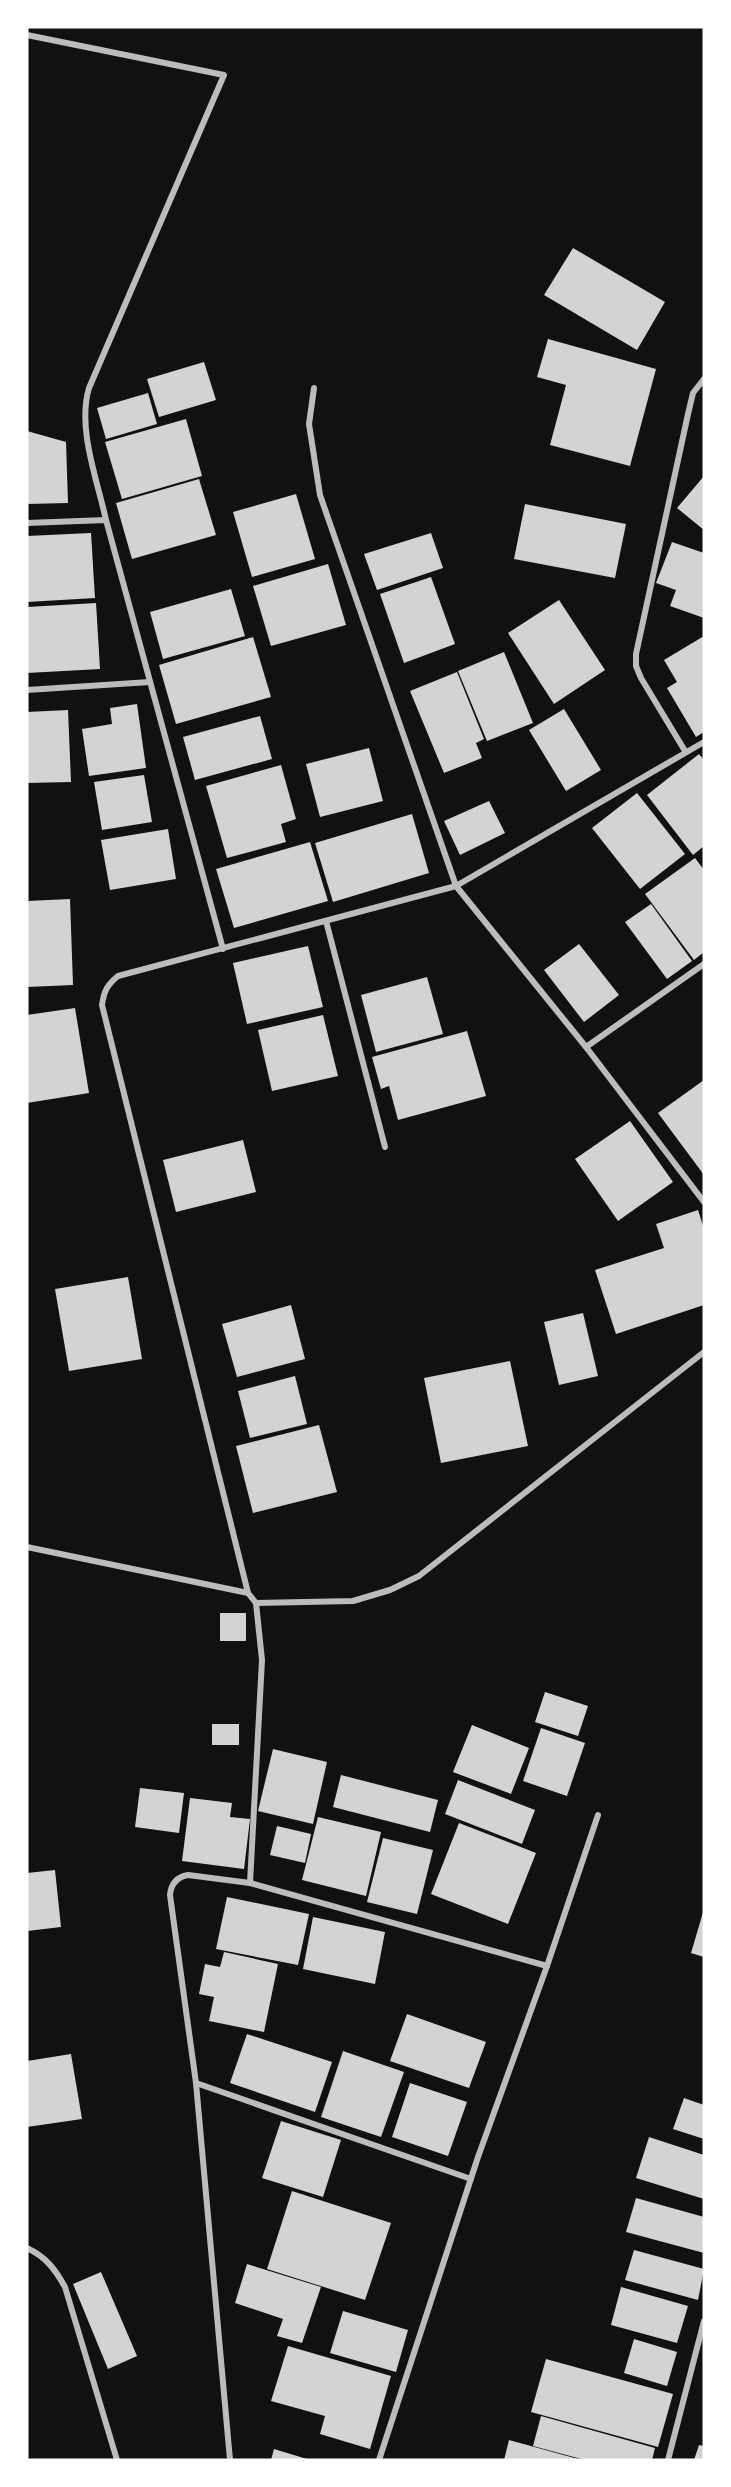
<svg xmlns="http://www.w3.org/2000/svg" width="731" height="2487" viewBox="0 0 731 2487" font-family="'Varela Round',sans-serif">
	<style>
		.building { fill: #d3d3d3 }
		.lines { fill: none; stroke-linecap: round; stroke-linejoin: round }
		.minor { stroke: #bcbcbc; stroke-width: 6 }
	</style>
	<rect width="100%" height="100%" fill="#111"/>
	<g class="building">
		<polygon points="573,248 665,302 637,350 544,295"/>
		<polygon points="548,339 656,369 630,466 550,445 566,385 537,377"/>
		<polygon points="204,362 216,400 159,417 147,379"/>
		<polygon points="148,393 157,424 106,439 97,408"/>
		<polygon points="186,419 202,476 122,499 105,442"/>
		<polygon points="27,431 66,442 68,503 27,504"/>
		<polygon points="704,476 704,530 677,508"/>
		<polygon points="199,479 216,535 132,559 116,503"/>
		<polygon points="296,494 315,559 252,577 233,512"/>
		<polygon points="525,504 626,524 615,578 514,559"/>
		<polygon points="91,533 95,598 27,602 27,536"/>
		<polygon points="431,533 443,568 377,590 364,554"/>
		<polygon points="672,542 704,553 704,618 670,606 676,590 656,583"/>
		<polygon points="328,564 346,625 271,646 253,586"/>
		<polygon points="431,577 455,644 404,663 380,594"/>
		<polygon points="231,589 245,636 163,659 150,612"/>
		<polygon points="559,600 605,670 554,704 508,633"/>
		<polygon points="96,603 100,669 27,673 27,607"/>
		<polygon points="704,636 704,732 696,737 667,688 677,682 664,660"/>
		<polygon points="253,637 271,697 176,724 159,665"/>
		<polygon points="504,652 533,723 487,741 458,671"/>
		<polygon points="457,672 484,739 476,743 482,758 444,773 410,691"/>
		<polygon points="137,704 146,768 89,776 82,729 112,724 110,708"/>
		<polygon points="564,709 601,770 566,791 529,730"/>
		<polygon points="68,710 71,782 27,783 27,712"/>
		<polygon points="260,716 272,759 195,780 183,737"/>
		<polygon points="369,748 383,801 320,817 306,764"/>
		<polygon points="699,754 704,760 704,846 693,855 647,795"/>
		<polygon points="281,765 296,819 281,824 286,842 227,858 206,786"/>
		<polygon points="144,775 152,822 102,830 94,782"/>
		<polygon points="637,793 685,854 640,889 592,828"/>
		<polygon points="489,801 505,833 460,855 444,821"/>
		<polygon points="412,814 429,873 333,902 315,843"/>
		<polygon points="168,829 176,879 110,890 101,840"/>
		<polygon points="310,842 328,901 234,928 216,869"/>
		<polygon points="695,858 704,870 704,952 694,960 645,894"/>
		<polygon points="70,899 73,985 27,987 27,901"/>
		<polygon points="651,904 692,961 667,979 625,922"/>
		<polygon points="579,944 619,995 584,1022 544,970"/>
		<polygon points="308,946 323,1007 247,1024 233,963"/>
		<polygon points="427,977 443,1034 376,1052 361,995"/>
		<polygon points="75,1008 89,1093 27,1103 27,1015"/>
		<polygon points="323,1015 338,1076 272,1091 258,1030"/>
		<polygon points="467,1031 486,1096 398,1120 389,1086 381,1089 372,1057"/>
		<polygon points="704,1080 704,1175 658,1113"/>
		<polygon points="630,1121 673,1182 618,1221 575,1159"/>
		<polygon points="243,1140 256,1192 176,1212 163,1160"/>
		<polygon points="698,1210 704,1229 704,1305 616,1334 595,1270 664,1248 656,1224"/>
		<polygon points="128,1277 142,1359 69,1371 55,1289"/>
		<polygon points="291,1305 305,1359 237,1377 222,1324"/>
		<polygon points="583,1313 598,1376 559,1385 544,1322"/>
		<polygon points="510,1361 528,1446 441,1463 424,1378"/>
		<polygon points="295,1376 307,1424 250,1438 238,1391"/>
		<polygon points="319,1425 337,1492 253,1513 236,1446"/>
		<rect x="220" y="1613" width="26" height="28"/>
		<polygon points="545,1692 588,1706 578,1736 535,1722"/>
		<rect x="212" y="1724" width="27" height="21"/>
		<polygon points="472,1725 529,1748 511,1794 453,1772"/>
		<polygon points="541,1728 585,1743 567,1796 523,1781"/>
		<polygon points="273,1749 327,1762 313,1824 258,1811"/>
		<polygon points="341,1775 438,1800 430,1832 333,1807"/>
		<polygon points="458,1780 535,1810 522,1844 445,1814"/>
		<polygon points="140,1788 184,1793 179,1833 135,1827"/>
		<polygon points="190,1798 232,1803 230,1817 250,1819 244,1869 182,1861"/>
		<polygon points="318,1817 381,1832 366,1896 302,1880"/>
		<polygon points="459,1823 536,1853 508,1924 431,1894"/>
		<polygon points="277,1826 311,1834 305,1863 270,1855"/>
		<polygon points="383,1838 433,1850 417,1914 367,1902"/>
		<polygon points="55,1870 61,1927 27,1931 27,1873"/>
		<polygon points="227,1897 309,1914 298,1965 216,1949"/>
		<polygon points="704,1909 704,1957 691,1953"/>
		<polygon points="313,1917 385,1932 375,1984 303,1969"/>
		<polygon points="224,1952 278,1964 264,2032 209,2021 214,1997 199,1994 205,1964 220,1967"/>
		<polygon points="407,2014 486,2042 469,2088 390,2061"/>
		<polygon points="247,2034 332,2062 315,2112 230,2083"/>
		<polygon points="343,2051 404,2072 381,2137 321,2117"/>
		<polygon points="71,2054 82,2119 27,2127 27,2061"/>
		<polygon points="410,2083 467,2102 448,2156 392,2137"/>
		<polygon points="684,2098 704,2105 704,2139 673,2129"/>
		<polygon points="281,2121 341,2140 323,2197 262,2178"/>
		<polygon points="649,2137 704,2155 704,2199 636,2178"/>
		<polygon points="292,2191 391,2223 365,2300 267,2269"/>
		<polygon points="636,2198 704,2217 704,2253 626,2232"/>
		<polygon points="634,2250 704,2269 698,2300 625,2280"/>
		<polygon points="247,2264 321,2287 302,2343 277,2336 283,2319 235,2303"/>
		<polygon points="101,2272 137,2356 108,2369 73,2284"/>
		<polygon points="621,2287 688,2306 677,2343 611,2325"/>
		<polygon points="343,2311 408,2330 396,2372 330,2353"/>
		<polygon points="634,2339 677,2352 667,2386 624,2373"/>
		<polygon points="288,2346 391,2376 370,2449 320,2434 325,2416 271,2401"/>
		<polygon points="546,2359 673,2394 658,2447 531,2412"/>
		<polygon points="541,2416 655,2448 652,2460 585,2460 533,2446"/>
		<polygon points="509,2440 578,2459 578,2460 504,2460"/>
		<polygon points="699,2445 704,2446 704,2460 694,2460"/>
		<polygon points="274,2449 307,2459 307,2460 271,2460"/>
	</g>
	<g class="lines">
		<g class="minor">
			<path d="M27 35 224 75 89 388C77 428 97 479 106 520"/>
			<polyline points="314,388 309,424 320,495 456,886 586,1047 704,1202"/>
			<polyline points="27,523 106,520 223,949"/>
			<polyline points="27,690 150,682"/>
			<polyline points="685,751 641,678 636,666 636,654 688,414 693,393 704,379"/>
			<polyline points="326,921 385,1147"/>
			<polyline points="586,1047 704,964"/>
			<path d="M27 1547 248 1593 102 1005C104 991 107 985 118 976L456 886 704 742"/>
			<polyline points="248,1593 256,1603 353,1601 390,1590 419,1576 704,1352"/>
			<polyline points="250,1883 262,1660 256,1603"/>
			<polyline points="196,2083 471,2179"/>
			<path d="M27 2248C46 2257 55 2269 65 2287L117 2460"/>
			<path d="M230 2460 196 2083 170 1895C171 1883 177 1877 188 1875L250 1883 547 1966"/>
			<polyline points="379,2460 478,2157 547,1966 598,1815"/>
			<polyline points="668,2460 704,2321"/>
		</g>
	</g>
	<rect width="731" height="2487" fill="none" stroke="#ffffff" stroke-width="57"/>
</svg>
